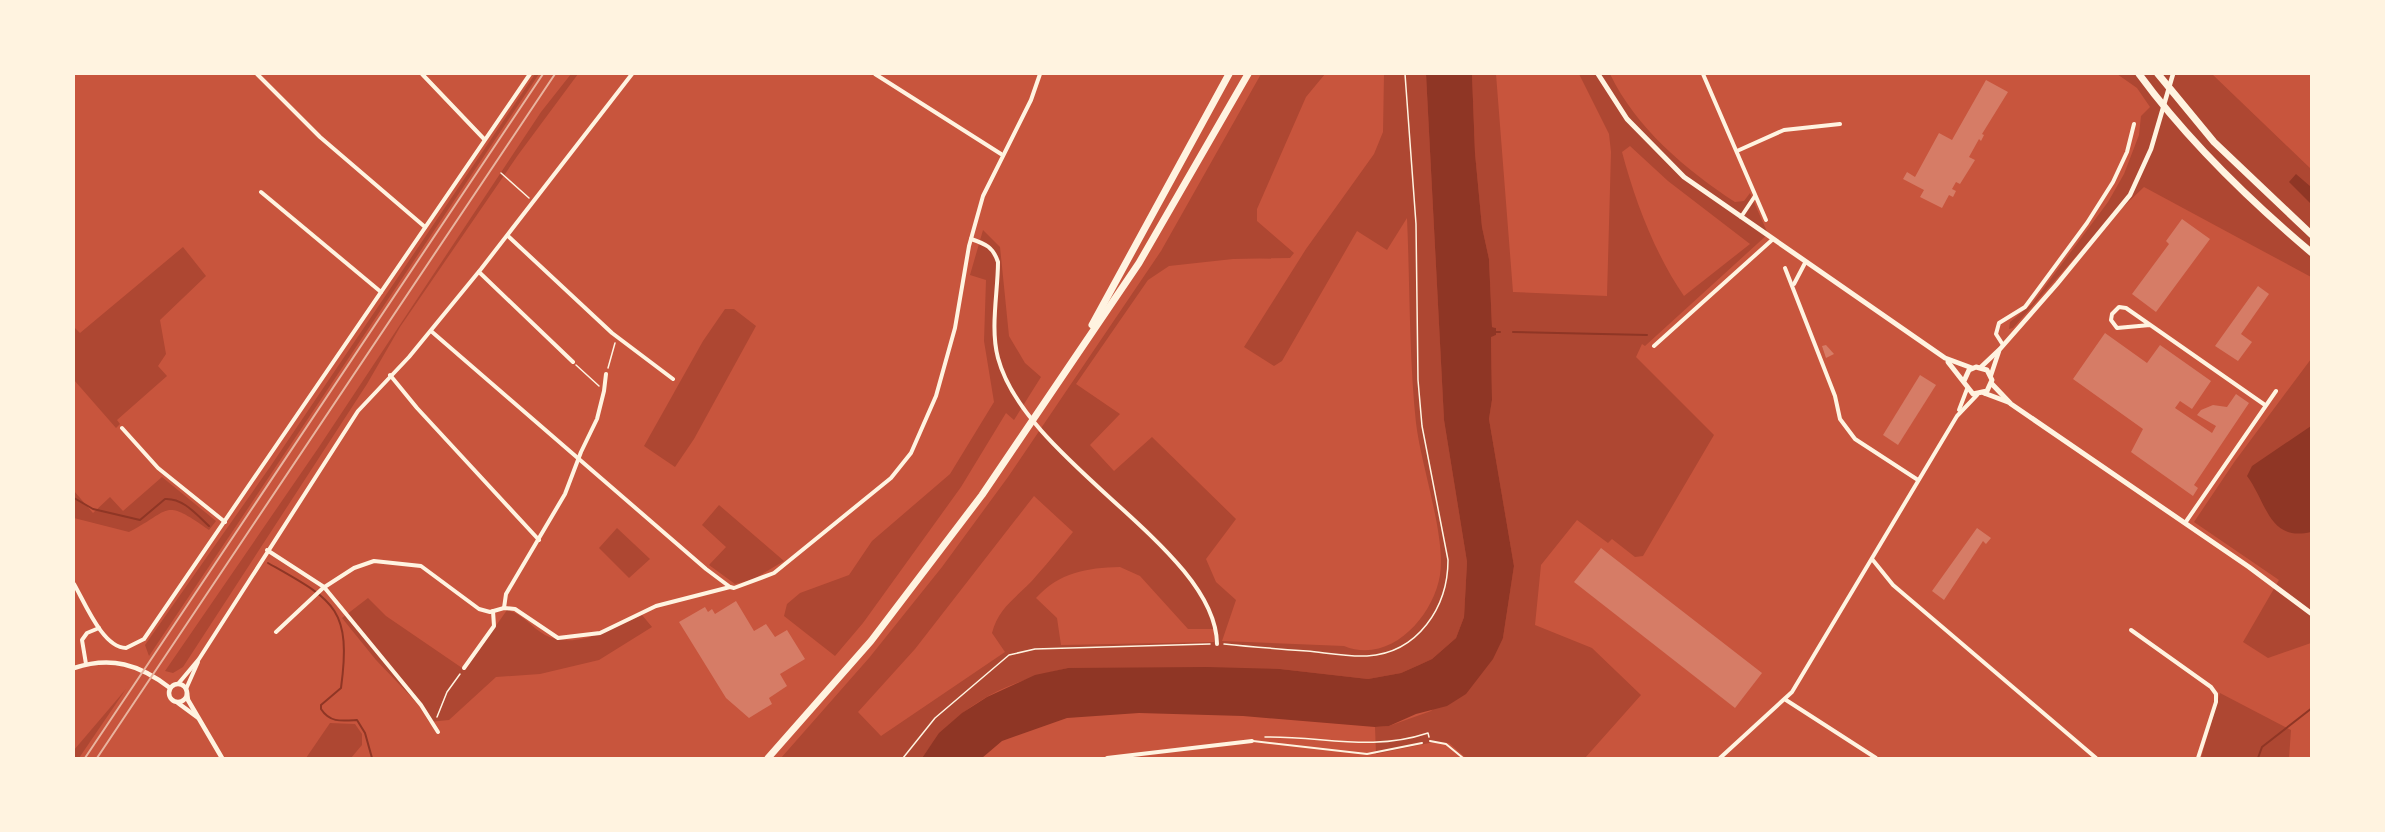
<svg xmlns="http://www.w3.org/2000/svg" width="2385" height="832" viewBox="0 0 2385 832" font-family="Signika,sans-serif">
	<style>
		.green { fill: #ae4732; fill-rule: evenodd }
		.water { fill: #8f3625 }
		.lines { fill: none; stroke-linecap: round; stroke-linejoin: round }
		.stream { stroke: #8f3625; stroke-width: 2 }
		.building { fill: #d67c66 }
		.path { stroke: #fff3e0; stroke-width: 1.5 }
		.service { stroke: #fff3e0; stroke-width: 2 }
		.minor { stroke: #fff3e0; stroke-width: 4 }
		.tertiary { stroke: #fff3e0; stroke-width: 4.5 }
		.secondary { stroke: #fff3e0; stroke-width: 5 }
		.trunk { stroke: #fff3e0; stroke-width: 7 }
		.motorway { stroke: #fff3e0; stroke-width: 7 }
		.rail { stroke: #e9b49f; stroke-width: 2 }
	</style>
	<rect width="100%" height="100%" fill="#c8553d"/>
	<g class="green">
		<polygon points="535,74 539,74 149,656 145,645 270,467"/>
		<polygon points="571,74 578,74 518,155 400,327 367,384 183,667 173,673 165,671 319,447 541,112"/>
		<path d="M1261 74H1325L1306 97 1257 209V221L1294 253 1290 258 1233 259 1169 266 1148 280 1076 384 1120 414 1090 445 1114 471 1152 437 1236 519 1206 559 1216 582 1236 600 1222 641 1344 646C1390 665 1433 617 1440 575 1446 536 1421 466 1416 423 1409 356 1410 286 1407 218L1387 250 1357 231 1282 361 1274 366 1244 347 1306 249 1374 154 1383 132 1384 74H1426L1444 420 1467 562 1464 617 1456 638 1432 659 1419 665 1401 673 1368 679 1280 669 1068 668C1005 682 958 704 922 758H781L869 658 942 567 1008 477 1161 251ZM1034 496 1073 532C1061 546 1050 561 1037 575 1020 596 999 605 992 633L1005 652 881 736 858 712 915 649ZM1120 567 1140 576 1188 629H1215L1214 642 1061 645 1057 618 1036 598C1060 572 1086 568 1120 567Z"/>
		<path d="M1472 74H1496L1513 292 1607 296 1611 152 1609 134 1579 74H1610C1636 128 1686 170 1735 202L1744 201 1750 193 1768 234 1645 346 1642 344 1636 357 1714 435 1643 556 1635 557 1612 539 1608 543 1577 520 1541 565 1535 625 1592 648 1641 695 1585 758H1466L1449 743 1434 742 1376 754 1375 727 1389 726 1431 711 1503 638 1514 566 1489 419 1492 400 1491 336 1496 335V328L1492 327 1489 259 1482 227 1475 153ZM1630 146 1668 181 1750 244 1684 296C1655 254 1635 201 1622 152Z"/>
		<polygon points="2117,74 2212,74 2311,169 2311,277 2144,187 2101,228 2013,328 2009,329 2010,322 2032,304 2108,202 2124,174 2139,135 2141,116 2150,107 2137,88"/>
		<polygon points="983,230 1000,247 1009,336 1025,363 1041,377 1014,420 1006,413 961,487 863,623 835,656 784,616 787,604 800,593 849,575 872,541 950,474 994,402 984,341 986,280 970,275"/>
		<polygon points="183,247 206,276 160,320 166,354 158,366 167,376 117,420 120,424 116,428 74,380 74,327 80,333"/>
		<polygon points="725,309 734,309 756,326 694,439 675,467 644,446 703,341"/>
		<polygon points="2311,359 2311,643 2268,658 2243,642 2279,580 2194,522 2235,461"/>
		<path d="M162 477 216 521 209 530C162 497 172 510 129 532L74 518V491L93 513 110 497 123 511Z"/>
		<polygon points="719,505 784,561 752,580 735,584 709,565 726,547 702,525"/>
		<polygon points="617,528 650,559 629,578 599,548"/>
		<path d="M368 598 386 616 465 670 507 610C523 614 531 627 545 635 576 651 614 627 642 615L652 627 599 660 540 674 496 677 449 720 429 722 420 706 376 660 342 618Z"/>
		<polygon points="126,689 79,758 74,758 74,750"/>
		<polygon points="2220,693 2291,730 2289,758 2201,758"/>
		<polygon points="330,723 355,724 362,734 362,745 351,758 306,758"/>
	</g>
	<g class="water">
		<polygon points="1426,74 1472,74 1475,153 1482,227 1489,259 1492,327 1496,328 1496,335 1491,337 1492,400 1489,419 1514,566 1503,638 1493,659 1466,694 1447,706 1416,714 1389,726 1375,727 1243,716 1139,713 1067,718 1002,741 982,758 922,758 939,733 962,713 987,697 1035,675 1068,668 1207,667 1280,669 1368,679 1401,673 1419,665 1432,659 1456,638 1464,617 1467,562 1444,420"/>
		<polygon points="2296,174 2311,187 2311,204 2289,182"/>
		<path d="M2311 426V532C2269 542 2267 503 2247 476L2252 466Z"/>
	</g>
	<g class="lines">
		<g class="stream">
			<polyline points="1496,332 1500,332"/>
			<polyline points="1513,332 1647,335"/>
			<path d="M74 498 93 509 140 520 165 499C183 498 196 514 209 526"/>
			<path d="M268 563C333 600 352 607 341 688L321 705V709C330 723 342 721 357 720L365 733 372 758"/>
			<polyline points="2258,758 2262,747 2312,708"/>
		</g>
	</g>
	<g class="building">
		<polygon points="1986,80 2008,92 1982,134 1984,135 1981,141 1979,139 1969,157 1975,160 1960,184 1956,182 1952,189 1956,191 1953,197 1949,195 1942,208 1920,197 1924,190 1903,179 1907,172 1915,177 1939,133 1952,140"/>
		<polygon points="2182,219 2210,239 2156,312 2132,294 2169,244 2166,241"/>
		<polygon points="2258,286 2269,294 2241,334 2252,342 2238,361 2215,346"/>
		<polygon points="2105,333 2147,363 2160,345 2211,381 2192,409 2180,401 2175,408 2212,433 2216,426 2197,415 2201,410 2213,405 2227,407 2236,394 2249,403 2194,485 2198,488 2193,496 2131,452 2143,429 2073,379"/>
		<polygon points="1826,345 1834,354 1826,358 1822,346"/>
		<polygon points="1920,375 1936,385 1898,445 1883,435"/>
		<polygon points="1977,528 1991,538 1986,544 1983,541 1944,600 1932,591"/>
		<polygon points="1601,548 1762,673 1735,708 1574,582"/>
		<polygon points="736,601 754,631 766,624 775,637 787,630 805,659 780,674 787,686 769,698 772,704 749,718 726,698 679,622 705,607 708,612 712,609 715,614"/>
	</g>
	<g class="lines">
		<g class="path">
			<polyline points="501,173 529,198"/>
			<polyline points="576,365 599,386"/>
			<polyline points="608,368 615,343"/>
			<path d="M1224 644C1252 647 1279 649 1307 651 1327 653 1348 657 1367 656 1418 653 1448 607 1448 560L1422 426 1418 380 1416 224 1405 74"/>
			<polyline points="437,717 447,692 460,674"/>
			<path d="M1265 737C1323 736 1371 752 1428 733L1429 737"/>
			<polyline points="903,758 935,718 1009,655 1035,649 1210,644"/>
		</g>
		<g class="service">
			<polyline points="1253,741 1367,754 1422,743"/>
			<polyline points="1430,741 1446,744 1463,758"/>
		</g>
		<g class="minor">
			<polyline points="257,74 320,137 425,227"/>
			<polyline points="422,74 484,139"/>
			<polyline points="875,74 1001,154"/>
			<polyline points="1703,74 1766,220"/>
			<polyline points="1737,151 1784,130 1840,124"/>
			<polyline points="261,192 381,292"/>
			<polyline points="1741,217 1755,196"/>
			<polyline points="508,236 612,333 673,379"/>
			<path d="M971 239C986 244 993 247 998 262 998 292 990 328 998 358 1026 463 1216 549 1217 644"/>
			<polyline points="1785,268 1835,396 1840,419 1855,439 1918,480"/>
			<polyline points="479,272 573,362"/>
			<polyline points="1794,284 1805,263"/>
			<polyline points="2150,325 2117,328 2111,320 2112,314 2119,307 2126,308 2265,405"/>
			<polyline points="431,331 706,569 730,587"/>
			<polyline points="2003,345 1996,334 1999,323 2025,307 2087,223 2113,182 2127,152 2134,124"/>
			<polyline points="1654,346 1772,240"/>
			<polyline points="390,375 417,408 539,540"/>
			<polyline points="1959,410 1967,389"/>
			<polyline points="122,428 158,468 225,522"/>
			<polyline points="2185,523 2276,391"/>
			<polyline points="267,550 324,587 421,705 438,732"/>
			<polyline points="1872,559 1893,585 2096,758"/>
			<path d="M74 584C85 603 103 648 126 648L144 639 530 74"/>
			<polyline points="504,608 506,594 565,494 581,452 597,419 604,391 606,374"/>
			<polyline points="2131,630 2211,687 2216,694 2216,702 2198,758"/>
			<polyline points="276,632 323,588 354,568 374,561 421,566 479,609 490,612 504,608 515,609 558,638 600,633 656,606 730,587 734,588 774,573 891,478 911,453 936,396 955,328 969,246 983,196 1031,100 1040,74"/>
			<polyline points="86,664 82,640 87,633 99,628"/>
			<polyline points="464,668 494,626 493,611"/>
			<polyline points="178,684 199,659 358,411 409,357 481,269 632,74"/>
			<polyline points="186,689 198,662"/>
			<polyline points="1786,700 1876,758"/>
			<polyline points="1107,758 1252,741"/>
			<polyline points="1720,758 1792,692 1957,416 1977,395"/>
		</g>
		<g class="tertiary">
			<polyline points="1981,367 2000,349 2057,284 2130,195 2151,149 2173,74"/>
			<polyline points="1991,375 1999,351"/>
			<path d="M74 668C111 656 139 664 170 688"/>
			<circle cx="178" cy="693" r="9"/>
			<polyline points="187,693 188,700 222,758"/>
			<polyline points="178,703 197,717"/>
		</g>
		<g class="secondary">
			<polyline points="1598,74 1627,119 1684,177 1945,358 1972,368"/>
			<polyline points="1948,362 1973,394 1987,391 1992,380 1987,370 1976,367 1969,370 1964,381"/>
			<polyline points="1992,384 2011,404 2249,567 2312,614"/>
			<polyline points="1984,393 2008,402"/>
		</g>
		<g class="trunk">
			<polyline points="1092,325 1229,74"/>
			<polyline points="768,758 871,641 982,495 1139,263 1248,74"/>
		</g>
		<g class="motorway">
			<path d="M2139 74C2188 141 2248 199 2312 253"/>
			<polyline points="2158,74 2214,142 2312,235"/>
		</g>
		<g class="rail">
			<polyline points="85,758 543,74"/>
			<polyline points="97,758 555,74"/>
		</g>
	</g>
	<rect width="2385" height="832" fill="none" stroke="#fff3e0" stroke-width="150"/>
</svg>
